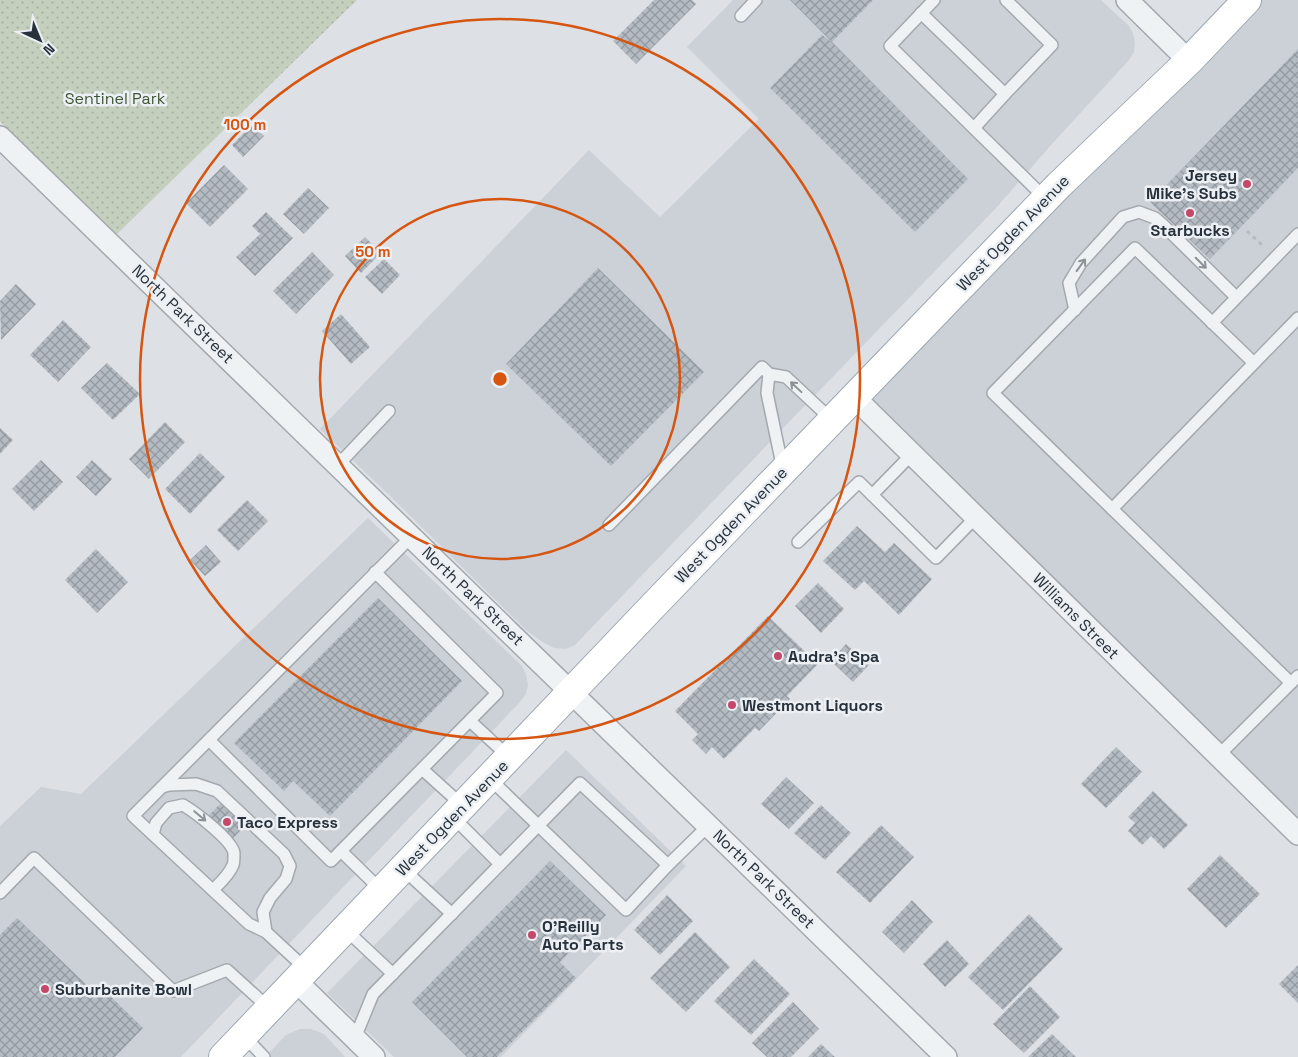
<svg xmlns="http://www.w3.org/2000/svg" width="1298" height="1057" viewBox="0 0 1298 1057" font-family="'Space Grotesk',sans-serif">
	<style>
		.built { fill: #cbd1d7 }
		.park { fill: url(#park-dots) }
		.building { fill: url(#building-cross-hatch) }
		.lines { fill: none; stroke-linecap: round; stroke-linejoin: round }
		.service-casing { stroke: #a3a9af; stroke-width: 14 }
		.minor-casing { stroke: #a3a9af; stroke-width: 24 }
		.primary-casing { stroke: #9da7b0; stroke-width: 30 }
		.path { stroke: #b7bcc0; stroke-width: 3; stroke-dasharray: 4 4; stroke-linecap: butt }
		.service { stroke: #eff2f4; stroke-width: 11 }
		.minor { stroke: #eff2f4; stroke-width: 21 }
		.primary { stroke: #fff; stroke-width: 28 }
		.oneway { stroke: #8b9298 }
		.ring { fill: none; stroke: #d55511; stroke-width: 2.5 }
		.poi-dot { fill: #c44869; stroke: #ecf0f4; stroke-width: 2 }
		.labels { text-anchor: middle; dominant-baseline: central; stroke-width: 5; stroke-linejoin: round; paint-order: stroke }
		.park-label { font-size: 16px; fill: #3f5636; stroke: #ecf0f4 }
		.poi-label { font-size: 16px; font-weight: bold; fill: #27313b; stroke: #ecf0f4; text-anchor: start }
		.street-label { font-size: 16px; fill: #27313b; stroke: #ecf0f4 }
		.centre { fill: #d55511; stroke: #ecf0f4; stroke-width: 2.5 }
		.ring-label { font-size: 15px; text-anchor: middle; font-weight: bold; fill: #d55511; stroke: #ecf0f4; stroke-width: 5; stroke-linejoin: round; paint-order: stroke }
	</style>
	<defs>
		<pattern id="park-dots" width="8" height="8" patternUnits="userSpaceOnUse" patternTransform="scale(1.25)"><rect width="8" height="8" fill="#c4cfbe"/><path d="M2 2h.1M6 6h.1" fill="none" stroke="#a8b2a4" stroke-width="1.8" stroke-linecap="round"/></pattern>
		<pattern id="building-cross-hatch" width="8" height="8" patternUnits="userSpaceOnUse" patternTransform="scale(1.25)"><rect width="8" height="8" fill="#b4bbc2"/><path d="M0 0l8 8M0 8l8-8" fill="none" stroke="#92999f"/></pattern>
	</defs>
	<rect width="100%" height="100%" fill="#dde1e6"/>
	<g class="built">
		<polygon points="733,0 1101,0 1129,26 1133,33 1135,43 1134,52 1129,60 1052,144 996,208 791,420 575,645 566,649 554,648 541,641 526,630 390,496 320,429 589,150 660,217 759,119 687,47"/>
		<polygon points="1226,0 1298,0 1298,834 848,393"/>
		<polygon points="368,518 521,665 526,674 528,685 526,694 520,702 181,1057 0,1057 0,826 41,787 81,794"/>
		<polygon points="566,750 686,866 501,1057 394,1057 327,993"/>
		<polygon points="300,1029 311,1029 324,1034 345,1057 265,1057 286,1035"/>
	</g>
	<polygon class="park" points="0,0 357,0 114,237 0,121"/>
	<g class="building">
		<polygon points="654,0 692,0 696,4 636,64 613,41"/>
		<polygon points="790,0 873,0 832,42"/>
		<polygon points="822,35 832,42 968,179 915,232 770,88"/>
		<polygon points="1298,49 1298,168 1210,259 1150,202"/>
		<polygon points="252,125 264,136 243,157 232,145"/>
		<polygon points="224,165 248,189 210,227 186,203"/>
		<polygon points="308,188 329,208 304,234 283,214"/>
		<polygon points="266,212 293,238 255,276 236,257 260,234 252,226"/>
		<polygon points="365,237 381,253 361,273 345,256"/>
		<polygon points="312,252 334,275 296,314 273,291"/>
		<polygon points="384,259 400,275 382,294 365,277"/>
		<polygon points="598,268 704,372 611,466 506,364"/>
		<polygon points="16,284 36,304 1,340 0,301"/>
		<polygon points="341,314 370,347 351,364 322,331"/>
		<polygon points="63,320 91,347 58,382 30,355"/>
		<polygon points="107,363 140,394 113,420 81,388"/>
		<polygon points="165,422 185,442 149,479 129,459"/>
		<polygon points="0,428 13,440 0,454"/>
		<polygon points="200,453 225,477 190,514 165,489"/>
		<polygon points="41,460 63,482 34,511 12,489"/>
		<polygon points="92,460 112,479 96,496 76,477"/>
		<polygon points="247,500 268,521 238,551 217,530"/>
		<polygon points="857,526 885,552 894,543 932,579 899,615 864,581 855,590 823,561"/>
		<polygon points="206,545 221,562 205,576 190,560"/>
		<polygon points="96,549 128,582 97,613 65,580"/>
		<polygon points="818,583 844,609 821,633 795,606"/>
		<polygon points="378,598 462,681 330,816 293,781 284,791 234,743"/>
		<polygon points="768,616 818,664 787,696 790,699 759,731 755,728 724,759 712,747 706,754 692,740 698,734 675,711"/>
		<polygon points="846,644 869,665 853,682 831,661"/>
		<polygon points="1116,747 1142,772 1106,808 1081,784"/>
		<polygon points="786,777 814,803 789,829 761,804"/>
		<polygon points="1153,791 1188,825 1164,849 1151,836 1142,845 1128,831 1135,823 1128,817"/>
		<polygon points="222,802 247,827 244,830 242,829 231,840 207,817"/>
		<polygon points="821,805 851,833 825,860 794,833"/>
		<polygon points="881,825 914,857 870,903 836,872"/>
		<polygon points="1220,855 1260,894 1226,928 1187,889"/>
		<polygon points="550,861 606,915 560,962 576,978 497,1057 467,1057 412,1002"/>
		<polygon points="667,895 693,921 660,955 634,930"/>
		<polygon points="912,900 933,922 904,953 882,932"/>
		<polygon points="1029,914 1063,949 1003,1010 968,977"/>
		<polygon points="17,918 94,992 100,986 143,1028 115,1057 0,1057 0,935"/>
		<polygon points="695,932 730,967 686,1012 650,978"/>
		<polygon points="947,940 969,964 945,987 923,964"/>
		<polygon points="754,959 790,994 751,1035 714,1001"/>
		<polygon points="1298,965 1298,1003 1279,984"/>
		<polygon points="1030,986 1060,1017 1024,1053 993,1024"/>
		<polygon points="793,1002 819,1029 791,1057 767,1057 752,1043"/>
		<polygon points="1052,1034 1076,1057 1028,1057"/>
		<polygon points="821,1044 835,1057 808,1057"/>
	</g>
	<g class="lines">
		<g class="service-casing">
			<g id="service">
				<polyline points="934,0 890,46 1046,199"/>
				<polyline points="921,13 1005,94"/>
				<polyline points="741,16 756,0"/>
				<polyline points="974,128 1005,94 1052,45 1006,0"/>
				<polyline points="1075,310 1069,283 1081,263 1123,217 1139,212 1155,218 1162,224 1236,297"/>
				<polyline points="1212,323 1298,234"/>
				<polyline points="1254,363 1135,248 993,393 1291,683"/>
				<polyline points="338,465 389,411"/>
				<polyline points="778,468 781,460 767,393 769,374 786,377 832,420"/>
				<polyline points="872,495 912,454"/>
				<polyline points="1112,509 1298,318"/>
				<polyline points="609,525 762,367 769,374"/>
				<polyline points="798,542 859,482 936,558 976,517"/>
				<polyline points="470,721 509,757"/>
				<polyline points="209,740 331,861 497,693 375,572"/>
				<polyline points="1218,756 1298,676"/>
				<polyline points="422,769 463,806"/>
				<polyline points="489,778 626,910 668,865"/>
				<polyline points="162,787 169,785 196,784 217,791 284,854 290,866 286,879 270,898 263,912 266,932"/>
				<polyline points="453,817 500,864"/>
				<path d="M153 834 156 823 169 808 183 805C195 812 232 840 234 853 234 856 234 863 233 865 229 875 220 883 213 890"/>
				<polyline points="341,851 382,891"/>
				<polyline points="403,869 452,914"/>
				<polyline points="0,893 34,858 173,991 227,970 270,1009"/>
				<polyline points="345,929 393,974"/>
				<polyline points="307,970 266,932 249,924 133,816 412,536"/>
				<polyline points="244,1036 264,1057"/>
				<polyline points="355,1038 373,994 580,783 668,865 709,825"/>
			</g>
		</g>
		<g class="minor-casing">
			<g id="minor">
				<polyline points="1127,0 1189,61"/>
				<polyline points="0,137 946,1057"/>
				<polyline points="854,397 1298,834"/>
				<polyline points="296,981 374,1057"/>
			</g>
		</g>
		<g class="primary-casing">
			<polyline id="primary" points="223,1057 652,607 941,307 1059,185 1189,61 1247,0"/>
		</g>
		<polyline class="path" points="1247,231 1262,245"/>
		<use href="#service" class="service"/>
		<use href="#minor" class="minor"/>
		<use href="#primary" class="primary"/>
	</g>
	<defs><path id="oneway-shaft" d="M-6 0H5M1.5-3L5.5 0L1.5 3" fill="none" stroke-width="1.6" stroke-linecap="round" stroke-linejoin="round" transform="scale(1.25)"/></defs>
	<g class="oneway">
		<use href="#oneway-shaft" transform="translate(1201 263) rotate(45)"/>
		<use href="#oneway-shaft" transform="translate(1081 265) rotate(-54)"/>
		<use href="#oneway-shaft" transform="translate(796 387) rotate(-137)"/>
		<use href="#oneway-shaft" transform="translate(200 816) rotate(40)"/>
	</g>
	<g class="ring">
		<circle cx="500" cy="379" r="180"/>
		<circle cx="500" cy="379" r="360"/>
	</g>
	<g class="poi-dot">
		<circle cx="1247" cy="184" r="5"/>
		<circle cx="1190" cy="213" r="5"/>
		<circle cx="778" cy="656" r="5"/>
		<circle cx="732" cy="705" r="5"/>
		<circle cx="227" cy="822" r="5"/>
		<circle cx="532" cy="935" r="5"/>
		<circle cx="45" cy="989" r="5"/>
	</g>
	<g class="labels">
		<g class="park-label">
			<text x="115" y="98">Sentinel Park</text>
		</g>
		<g class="poi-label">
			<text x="1237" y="175" text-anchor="end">Jersey<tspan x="1237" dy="18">Mike's Subs</tspan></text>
			<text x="1190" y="230" text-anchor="middle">Starbucks</text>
			<text x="788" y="656">Audra's Spa</text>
			<text x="742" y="705">Westmont Liquors</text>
			<text x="237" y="822">Taco Express</text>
			<text x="542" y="926">O'Reilly<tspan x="542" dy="18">Auto Parts</tspan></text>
			<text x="55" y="989">Suburbanite Bowl</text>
		</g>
		<g class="street-label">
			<text transform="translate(1013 233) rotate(-46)">West Ogden Avenue</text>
			<text transform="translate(183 314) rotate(44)">North Park Street</text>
			<text transform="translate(731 525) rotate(-46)">West Ogden Avenue</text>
			<text transform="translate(473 596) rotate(44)">North Park Street</text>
			<text transform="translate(1076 616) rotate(45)">Williams Street</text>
			<text transform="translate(452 818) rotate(-46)">West Ogden Avenue</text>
			<text transform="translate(764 879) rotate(44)">North Park Street</text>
		</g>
	</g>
	<circle cx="500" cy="379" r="8" class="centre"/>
	<g class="ring-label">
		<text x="245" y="130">100 m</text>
		<text x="373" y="257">50 m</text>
	</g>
	<g transform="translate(40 40) rotate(136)" stroke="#ecf0f4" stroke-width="4" paint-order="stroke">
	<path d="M0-4L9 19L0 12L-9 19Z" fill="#27313b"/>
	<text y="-8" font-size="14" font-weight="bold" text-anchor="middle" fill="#27313b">N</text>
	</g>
</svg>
